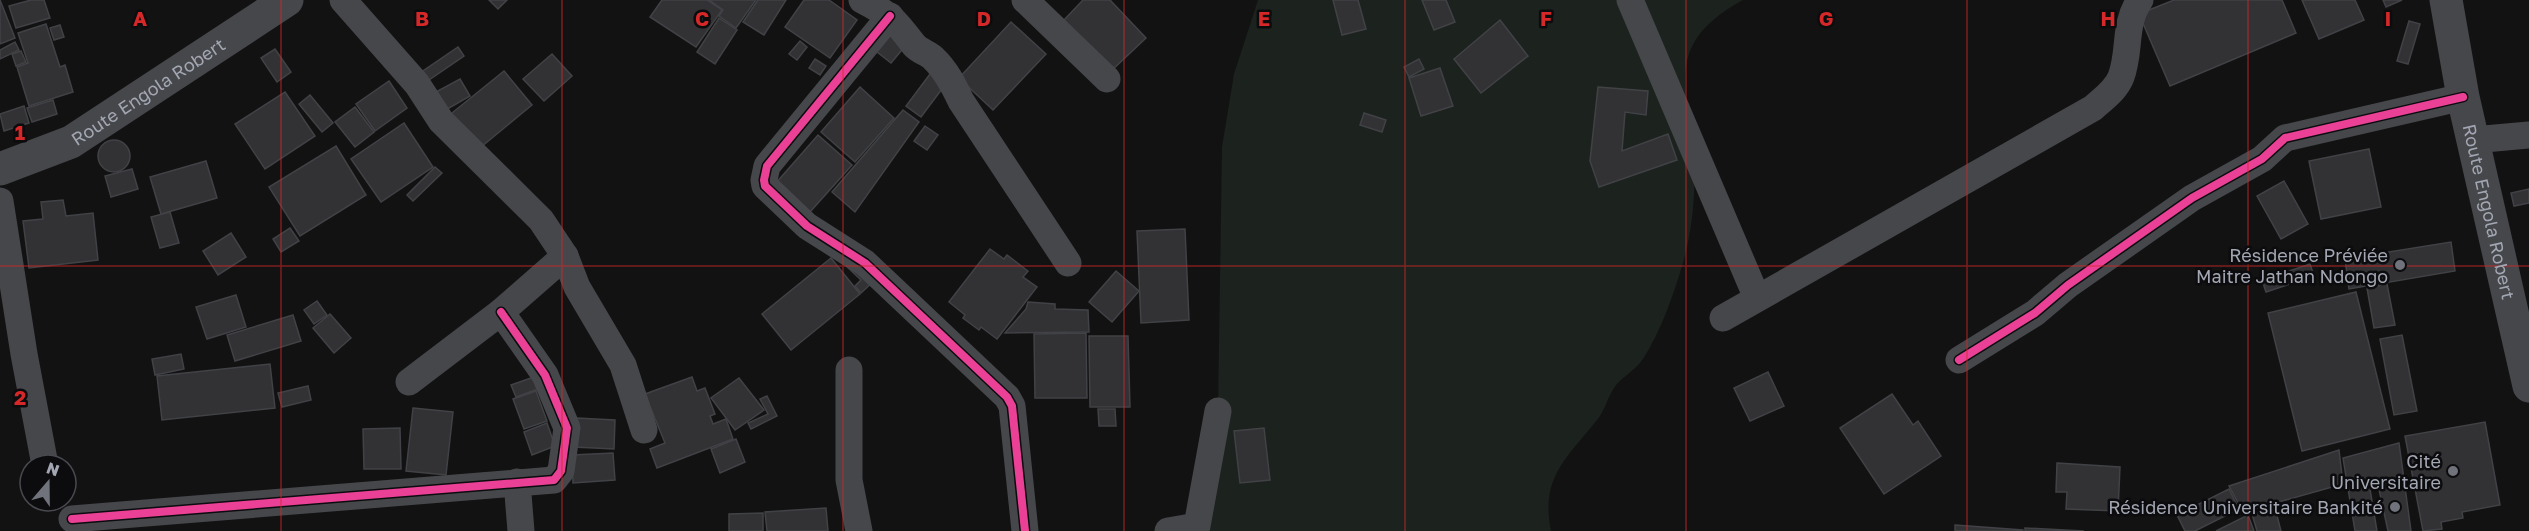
<svg xmlns="http://www.w3.org/2000/svg" width="2529" height="531" viewBox="0 0 2529 531" font-family="'Golos Text',sans-serif">
	<style>
		.green { fill: #1c221d }
		.building { fill: #323235; stroke: #414246; stroke-width: 1.5 }
		.lines { fill: none; stroke-linecap: round; stroke-linejoin: round }
		.minor { stroke: #46474b; stroke-width: 27 }
		.tertiary { stroke: #46474b; stroke-width: 33 }
		.cycleway-casing { stroke: #0c0c0e; stroke-width: 11 }
		.cycleway { stroke: #ea4096; stroke-width: 8 }
		.grid { fill: none; stroke: #d62828; stroke-width: 1.5; stroke-opacity: 0.55 }
		.poi-dot { fill: #70737b; stroke: #0c0c0e; stroke-width: 2 }
		.labels { text-anchor: middle; dominant-baseline: central; stroke-width: 5; stroke-linejoin: round; paint-order: stroke }
		.street-label { font-size: 18px; fill: #a3a7b3; stroke: #0c0c0e }
		.poi-label { font-size: 18px; fill: #a3a7b3; stroke: #0c0c0e; text-anchor: end }
		.grid-label { font-size: 20px; text-anchor: middle; font-weight: bold; fill: #d62828; stroke: #0c0c0e; stroke-width: 5; stroke-linejoin: round; paint-order: stroke }
	</style>
	<rect width="100%" height="100%" fill="#121212"/>
	<path class="green" d="M1258 0H1743C1665 43 1686 82 1693 155 1697 187 1692 233 1683 263 1673 296 1661 331 1643 359 1635 371 1621 377 1614 388 1607 398 1605 411 1597 420 1567 458 1540 477 1551 531H1199L1218 411 1222 147 1234 74Z"/>
	<g class="building">
		<polygon points="0,0 15,38 0,44"/>
		<polygon points="31,0 44,0 50,18 16,28 9,6"/>
		<polygon points="489,0 507,0 498,9"/>
		<polygon points="662,0 707,0 722,10 696,47 650,17"/>
		<polygon points="709,0 756,0 736,28 719,16 723,10"/>
		<polygon points="758,0 786,0 764,35 743,22"/>
		<polygon points="804,0 829,0 857,20 830,58 785,27"/>
		<polygon points="1083,0 1110,0 1146,38 1109,73 1064,20"/>
		<polygon points="1333,0 1358,0 1366,29 1342,35"/>
		<polygon points="1422,0 1446,0 1455,22 1434,30"/>
		<polygon points="2174,0 2282,0 2296,33 2170,86 2139,14"/>
		<polygon points="2302,0 2355,0 2364,20 2319,39"/>
		<polygon points="2383,0 2402,0 2386,7"/>
		<polygon points="719,18 737,30 715,64 697,52"/>
		<polygon points="1500,20 1528,56 1481,93 1454,59"/>
		<polygon points="2409,21 2420,24 2408,64 2397,61"/>
		<polygon points="1011,22 1046,54 993,110 959,78"/>
		<polygon points="46,24 60,67 65,65 73,92 29,106 17,67 28,63 18,33"/>
		<polygon points="60,25 64,37 54,40 50,28"/>
		<polygon points="889,30 906,45 891,63 867,44"/>
		<polygon points="800,41 807,47 797,60 789,54"/>
		<polygon points="15,42 19,50 0,59 0,50"/>
		<polygon points="458,47 464,56 426,82 420,73"/>
		<polygon points="275,49 291,72 277,82 261,58"/>
		<polygon points="21,51 26,62 16,66 12,54"/>
		<polygon points="552,54 572,76 544,101 523,79"/>
		<polygon points="815,59 826,66 820,75 809,68"/>
		<polygon points="1419,59 1424,69 1409,77 1404,67"/>
		<polygon points="1440,68 1453,106 1421,116 1409,78"/>
		<polygon points="933,70 948,81 921,117 906,106"/>
		<polygon points="504,71 532,105 475,152 447,117"/>
		<polygon points="460,79 470,96 444,111 434,93"/>
		<polygon points="389,81 407,108 375,131 356,104"/>
		<polygon points="860,87 894,118 855,162 821,132"/>
		<polygon points="1598,87 1648,91 1646,115 1625,112 1622,151 1668,134 1677,160 1599,187 1590,161"/>
		<polygon points="285,92 315,136 265,169 235,124"/>
		<polygon points="310,95 333,123 322,132 299,104"/>
		<polygon points="53,100 57,114 32,122 27,108"/>
		<polygon points="24,106 29,123 4,131 0,114"/>
		<polygon points="355,107 374,132 355,147 335,122"/>
		<polygon points="903,110 919,122 855,212 832,192"/>
		<polygon points="1364,113 1386,120 1382,132 1360,125"/>
		<polygon points="404,123 433,167 381,202 351,159"/>
		<polygon points="925,126 938,135 927,150 914,141"/>
		<polygon points="818,135 852,165 810,212 776,183"/>
		<circle cx="114" cy="156" r="16"/>
		<polygon points="336,146 366,195 300,236 269,187"/>
		<polygon points="2369,149 2381,207 2321,219 2309,161"/>
		<polygon points="206,161 217,198 161,214 150,177"/>
		<polygon points="435,167 442,173 413,201 407,195"/>
		<polygon points="132,169 138,189 111,197 105,176"/>
		<polygon points="2284,181 2308,224 2281,239 2257,196"/>
		<polygon points="2529,189 2529,203 2514,206 2511,193"/>
		<polygon points="63,200 66,216 93,213 98,260 29,268 23,221 43,219 41,202"/>
		<polygon points="170,212 179,243 160,248 151,217"/>
		<polygon points="290,228 299,241 281,252 273,239"/>
		<polygon points="1185,229 1189,320 1141,323 1137,231"/>
		<polygon points="231,233 246,257 218,275 203,251"/>
		<polygon points="2451,242 2455,271 2349,289 2345,259"/>
		<polygon points="990,249 1004,259 1007,255 1028,271 1023,277 1037,287 997,339 981,327 979,330 963,318 965,315 949,302"/>
		<polygon points="831,258 860,294 791,350 762,314"/>
		<polygon points="843,263 875,280 861,293 855,286 861,280"/>
		<polygon points="2310,264 2314,276 2266,292 2262,280"/>
		<polygon points="1116,271 1139,291 1112,322 1089,302"/>
		<polygon points="2387,284 2395,325 2374,328 2367,288"/>
		<polygon points="2356,292 2390,429 2302,451 2268,313"/>
		<polygon points="236,295 246,327 207,339 196,307"/>
		<polygon points="317,301 327,315 314,324 304,310"/>
		<polygon points="1028,302 1055,304 1055,309 1088,310 1089,332 1005,333 1026,309"/>
		<polygon points="330,314 351,338 334,353 313,328"/>
		<polygon points="293,315 301,341 235,361 227,335"/>
		<polygon points="1086,333 1087,398 1035,398 1034,334"/>
		<polygon points="2402,335 2417,411 2394,415 2380,339"/>
		<polygon points="1089,336 1128,336 1130,407 1090,407"/>
		<polygon points="181,354 184,369 155,375 152,359"/>
		<polygon points="270,364 275,408 162,420 157,376"/>
		<polygon points="1768,372 1784,406 1750,421 1734,388"/>
		<polygon points="534,377 538,389 516,397 511,385"/>
		<polygon points="692,377 697,391 705,388 715,414 710,416 713,424 726,419 733,439 657,468 650,449 665,443 645,394"/>
		<polygon points="739,378 764,410 735,430 711,398"/>
		<polygon points="308,386 311,400 282,407 278,393"/>
		<polygon points="536,391 547,421 524,429 513,399"/>
		<polygon points="1892,394 1913,425 1918,421 1941,456 1884,494 1840,428"/>
		<polygon points="767,396 777,416 751,429 748,423 768,414 760,399"/>
		<polygon points="413,408 453,412 446,475 406,471"/>
		<polygon points="1098,409 1115,409 1116,426 1099,426"/>
		<polygon points="576,418 615,420 614,449 574,447"/>
		<polygon points="2485,422 2500,505 2462,512 2463,518 2441,522 2442,529 2423,531 2405,436"/>
		<polygon points="547,423 555,446 532,455 524,432"/>
		<polygon points="400,428 401,469 364,469 363,429"/>
		<polygon points="1264,428 1270,480 1240,483 1234,431"/>
		<polygon points="736,439 745,462 720,473 711,449"/>
		<polygon points="2399,443 2411,531 2388,531 2377,480 2369,483 2377,531 2355,531 2343,458"/>
		<polygon points="2339,450 2343,484 2243,512 2229,486"/>
		<polygon points="613,453 615,480 573,483 572,455"/>
		<polygon points="2057,463 2120,467 2118,511 2066,509 2067,492 2056,492"/>
		<polygon points="2229,489 2239,509 2195,531 2185,531 2177,515"/>
		<polygon points="826,508 828,531 767,531 765,512"/>
		<polygon points="2275,508 2281,531 2257,531 2252,514"/>
		<polygon points="763,513 763,531 729,531 729,514"/>
		<polygon points="2248,515 2254,531 2216,531"/>
		<polygon points="1955,525 2023,530 2023,531 1955,531"/>
		<polygon points="2025,528 2084,531 2025,531"/>
	</g>
	<g class="lines">
		<g class="minor">
			<polyline points="343,0 417,84 441,121 541,220 565,256 577,287 623,365 644,430"/>
			<path d="M862 0C891 15 895 20 914 45 919 51 928 53 933 58 946 70 954 86 961 101L1068 263"/>
			<polyline points="1025,0 1107,79"/>
			<polyline points="1630,0 1757,298"/>
			<polyline points="890,16 767,166 764,180 765,186 807,226 865,263 1007,397 1012,406 1025,531"/>
			<polyline points="2473,140 2529,135"/>
			<polyline points="0,201 24,354 45,465"/>
			<path d="M1723 318 2093 108C2103 99 2116 90 2121 77 2131 50 2123 25 2140 0"/>
			<polyline points="1959,360 2035,313 2068,285 2192,198 2262,159 2285,138 2463,97"/>
			<polyline points="849,370 849,480 859,531"/>
			<polyline points="409,382 501,312 565,256"/>
			<polyline points="517,482 521,531"/>
			<polyline points="72,519 554,480 561,471 567,428 545,375 501,312"/>
			<polyline points="1168,531 1197,526 1218,411"/>
		</g>
		<g class="tertiary">
			<path id="s1" d="M2446 0 2463 97 2529 386"/>
			<path id="s2" d="M0 169 71 142 287 0"/>
		</g>
		<g class="cycleway-casing">
			<g id="cycleway">
				<polyline points="890,16 767,166 764,180 765,186 807,226 865,263 1007,397 1012,406 1025,531"/>
				<polyline points="1959,360 2035,313 2068,285 2192,198 2262,159 2285,138 2463,97"/>
				<polyline points="72,519 554,480 561,471 567,428 545,375 501,312"/>
			</g>
		</g>
		<use href="#cycleway" class="cycleway"/>
	</g>
	<path class="grid" d="M281 0V531M562 0V531M843 0V531M1124 0V531M1405 0V531M1686 0V531M1967 0V531M2248 0V531M0 266H2529"/>
	<g class="poi-dot">
		<circle cx="2400" cy="265" r="6"/>
		<circle cx="2453" cy="471" r="6"/>
		<circle cx="2395" cy="507" r="6"/>
	</g>
	<g class="labels">
		<g class="street-label">
			<text stroke="none"><textPath href="#s2" startOffset="168">Route Engola Robert</textPath></text>
			<text stroke="none"><textPath href="#s1" startOffset="216">Route Engola Robert</textPath></text>
		</g>
		<g class="poi-label">
			<text x="2388" y="255">Résidence Préviée<tspan x="2388" dy="21">Maitre Jathan Ndongo</tspan></text>
			<text x="2441" y="461">Cité<tspan x="2441" dy="21">Universitaire</tspan></text>
			<text x="2383" y="507">Résidence Universitaire Bankité</text>
		</g>
	</g>
	<g class="grid-label">
		<text x="140" y="26">A</text>
		<text x="422" y="26">B</text>
		<text x="702" y="26">C</text>
		<text x="984" y="26">D</text>
		<text x="1264" y="26">E</text>
		<text x="1546" y="26">F</text>
		<text x="1826" y="26">G</text>
		<text x="2108" y="26">H</text>
		<text x="2388" y="26">I</text>
		<text x="20" y="140">1</text>
		<text x="20" y="405">2</text>
	</g>
	<g transform="translate(48 483) rotate(20)"><circle r="28" fill="#0c0c0e" stroke="#484a50" stroke-width="1.5"/>
	<path d="M0-4.5L10 22L0 15L-10 22Z" fill="#70737b"/>
	<text y="-9" font-size="16" font-weight="bold" text-anchor="middle" fill="#a3a7b3">N</text>
	</g>
</svg>
